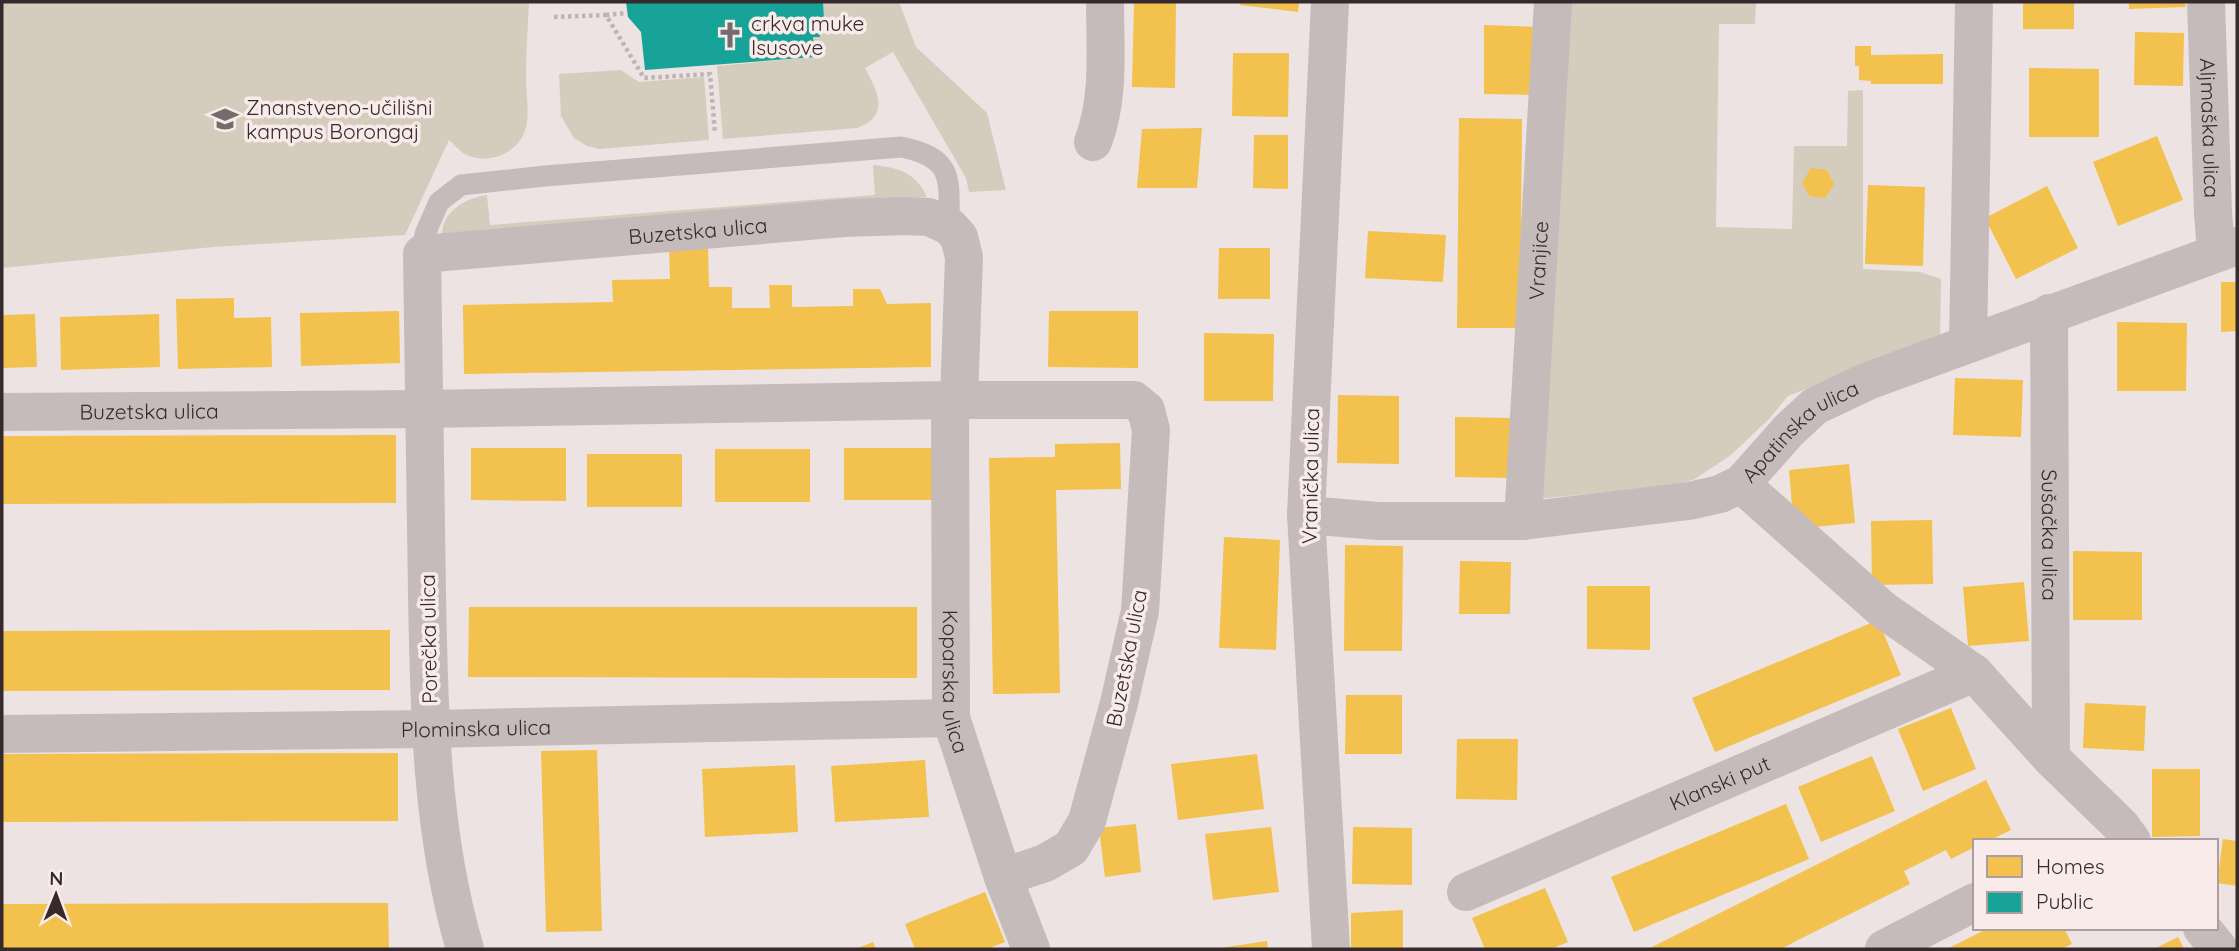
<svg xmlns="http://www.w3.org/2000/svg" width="2239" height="951" viewBox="0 0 2239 951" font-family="Quicksand,sans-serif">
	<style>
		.green { fill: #d4cdbd }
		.homes { fill: #f2c14e }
		.public { fill: #17a398 }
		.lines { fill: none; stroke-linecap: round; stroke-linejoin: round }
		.path { stroke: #beb4b4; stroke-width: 4.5; stroke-dasharray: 3.5 3.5; stroke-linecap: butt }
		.lane { stroke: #c6bbbb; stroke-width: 21 }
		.street { stroke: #c6bbbb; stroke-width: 38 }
		.labels { text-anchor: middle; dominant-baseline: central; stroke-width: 7; stroke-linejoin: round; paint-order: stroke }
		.poi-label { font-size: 21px; fill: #362a2c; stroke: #f9ebea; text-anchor: start }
		.street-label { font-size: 21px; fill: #362a2c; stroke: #f9ebea }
	</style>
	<rect width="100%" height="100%" fill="#ede3e2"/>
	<g class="green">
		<path d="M2 2H529C528 25 526 49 526 73 525 90 530 110 526 127 520 153 488 166 465 154 459 151 454 144 449 140L405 235 213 247 2 268Z"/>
		<path d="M823 2H899L916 47 987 113 1006 190 969 192 966 178 893 52 865 68C877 90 891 116 857 128L723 139 717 66 814 57 813 37H820L818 18H824Z"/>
		<polygon points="1564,2 1756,2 1755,24 1719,24 1716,227 1792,229 1794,146 1847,146 1848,91 1863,90 1863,269 1920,272 1941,279 1940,337 1788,396 1769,419 1731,455 1695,479 1676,485 1538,499"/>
		<polygon points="621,70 639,82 704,77 709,140 599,149 587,146 574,138 561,116 559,74"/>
		<path d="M873 165C898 167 916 173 927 197L753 213 442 235C442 211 466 198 487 195L490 225 875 195Z"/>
	</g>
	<g class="homes">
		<polygon points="1134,2 1176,2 1175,88 1132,87"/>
		<polygon points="1241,2 1299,2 1298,12 1240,5"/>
		<rect x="2023" y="2" width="51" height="27"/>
		<polygon points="2129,2 2185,2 2186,7 2129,9"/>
		<polygon points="1484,25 1540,27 1540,95 1484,94"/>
		<polygon points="2135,32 2184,33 2183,86 2134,85"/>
		<polygon points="1855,46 1871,46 1871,55 1943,54 1943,84 1871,84 1871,81 1859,80 1859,66 1855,66"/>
		<polygon points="1233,53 1289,53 1288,117 1232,116"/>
		<polygon points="2029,68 2099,69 2099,137 2029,137"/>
		<polygon points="1459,118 1522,119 1520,328 1457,328"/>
		<polygon points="1202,128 1197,188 1137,188 1142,129"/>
		<polygon points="1254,135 1288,135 1288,189 1253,188"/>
		<polygon points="2157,136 2183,200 2118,226 2093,162"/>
		<polygon points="1811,168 1827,170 1834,184 1825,198 1809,196 1802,183"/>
		<polygon points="1868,185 1925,187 1923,266 1865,264"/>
		<polygon points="2047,186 2078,248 2016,279 1985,218"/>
		<polygon points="1368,231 1446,235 1443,282 1365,278"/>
		<polygon points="669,245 708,245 709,287 732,287 732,308 770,308 769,285 792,285 792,307 853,306 853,289 880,289 887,304 931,303 931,367 464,374 463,305 613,302 612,280 670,279"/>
		<polygon points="1219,248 1270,248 1270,299 1218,299"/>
		<polygon points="2221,282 2237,282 2237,331 2221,332"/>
		<polygon points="234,298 234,318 271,317 272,367 178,369 176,299"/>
		<polygon points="399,311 400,363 301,366 300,313"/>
		<polygon points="1049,311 1138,311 1138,368 1048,367"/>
		<polygon points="35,314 37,367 2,368 2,315"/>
		<polygon points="159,314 160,367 61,370 60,317"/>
		<polygon points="2117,322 2187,323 2186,391 2117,391"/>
		<polygon points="1204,333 1274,334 1273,401 1204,401"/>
		<polygon points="1955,378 2023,380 2021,437 1953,435"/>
		<polygon points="1338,395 1399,396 1399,464 1337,463"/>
		<polygon points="1455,417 1513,418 1512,478 1455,477"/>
		<polygon points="396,435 396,503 2,504 2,436"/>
		<polygon points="1120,443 1121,489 1056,490 1060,693 993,694 989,458 1055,457 1055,444"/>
		<polygon points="471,448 566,448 566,501 471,500"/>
		<rect x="844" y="448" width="95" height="52"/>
		<rect x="715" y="449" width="95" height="53"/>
		<rect x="587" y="454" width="95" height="53"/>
		<polygon points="1849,464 1855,523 1794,529 1789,470"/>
		<polygon points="1932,520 1933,584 1872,585 1871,521"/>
		<polygon points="1224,537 1280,540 1276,650 1219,648"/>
		<polygon points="1345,545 1403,546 1402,651 1344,651"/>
		<polygon points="2073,551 2142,552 2142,620 2073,620"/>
		<polygon points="1460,561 1511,562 1510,614 1459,614"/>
		<polygon points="2024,582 2029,641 1968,646 1963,587"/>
		<polygon points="1587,586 1650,586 1650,650 1587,649"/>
		<polygon points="469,607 917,607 917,678 468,677"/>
		<polygon points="1878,620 1901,675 1715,752 1692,698"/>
		<polygon points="390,630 390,690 2,691 2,631"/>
		<polygon points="1346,695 1402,695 1402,754 1345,754"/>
		<polygon points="2085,703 2146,706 2144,751 2083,748"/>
		<polygon points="1951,708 1976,769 1923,791 1898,729"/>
		<polygon points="1457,739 1518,739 1517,800 1456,799"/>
		<polygon points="597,750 602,931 546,932 541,751"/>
		<polygon points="398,753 398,821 2,822 2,754"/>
		<polygon points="1257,754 1264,809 1178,820 1171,764"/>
		<polygon points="1872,756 1895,811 1821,842 1798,787"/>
		<polygon points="925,760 929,817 835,822 831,766"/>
		<polygon points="795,765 798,832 705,837 702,769"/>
		<polygon points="2152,769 2200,769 2200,836 2152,837"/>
		<polygon points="1986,780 2011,830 1988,841 1975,841 1975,847 1951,859 1946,850 1904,871 1910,884 1800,939 1781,949 1648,949"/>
		<polygon points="1786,804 1809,859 1634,932 1611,877"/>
		<polygon points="1136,824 1141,872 1105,877 1099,828"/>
		<polygon points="1271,827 1279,892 1213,900 1205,834"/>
		<polygon points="1353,827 1412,828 1412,885 1352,884"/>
		<polygon points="2223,839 2237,841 2237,886 2217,883"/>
		<polygon points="1545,888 1568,942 1551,949 1485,949 1472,918"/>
		<polygon points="985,892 1005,942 987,949 915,949 905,924"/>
		<polygon points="351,903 388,903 389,949 2,949 2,904"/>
		<polygon points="1403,910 1403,949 1351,949 1351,913"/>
		<polygon points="1989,928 2064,928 2072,944 2061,949 1947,949"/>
		<polygon points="2178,937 2184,949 2154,949"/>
		<polygon points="1267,941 1268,949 1220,949 1220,948"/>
		<polygon points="873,942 876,949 855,949"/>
	</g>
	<polygon class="public" points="626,2 823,2 824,18 818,18 820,37 813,37 815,57 645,70 641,32 628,17"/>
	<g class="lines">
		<g class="path">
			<polyline points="606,15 627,13"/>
			<polyline points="554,17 606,15 644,78 710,74 715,133"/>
		</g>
		<path class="lane" d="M422 254 425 234 439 202 461 185 545 176 901 147C955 158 949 179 949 226"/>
		<g class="street">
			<polyline points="1330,2 1306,515 1331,949"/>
			<path id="s1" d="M2206 2 2213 212 2216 253"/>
			<path d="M1093 142C1110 98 1105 49 1105 2"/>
			<path id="s2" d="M2049 313 2051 758"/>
			<polyline points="1968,344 1974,2"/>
			<path id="s3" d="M950 400 951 718 1003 877 1031 949"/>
			<path id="s4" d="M2 412 423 409 950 400H1134L1146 410 1151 430 1140 611 1119 703 1087 821 1071 848 1045 863 1003 877"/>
			<polyline points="1741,484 1882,609 1974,673 2051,758 2121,826 2132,841"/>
			<path id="s5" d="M1306 515 1378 521H1523L1689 501 1720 494 1741 484 1789 430 1815 406 1868 381 2237 246"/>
			<path id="s6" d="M1523 521 1553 2"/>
			<path id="s7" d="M2 734 430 729 951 718"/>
			<path id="s8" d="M1466 892 1974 673"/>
			<polyline points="2202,928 2219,949"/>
			<path id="s9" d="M465 949C431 833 429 713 427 593 425 480 423 367 422 254L844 218 905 216 929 217 949 226 959 237 964 257 959 400"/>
			<polyline points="1884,949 1975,902"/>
		</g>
	</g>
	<defs>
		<g id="church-bare" transform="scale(2.1)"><path d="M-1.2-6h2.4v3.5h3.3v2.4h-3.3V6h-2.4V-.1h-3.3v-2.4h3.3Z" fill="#766b6c" stroke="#f9ebea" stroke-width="2.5" paint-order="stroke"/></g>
		<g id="university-bare" transform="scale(2.1)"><path d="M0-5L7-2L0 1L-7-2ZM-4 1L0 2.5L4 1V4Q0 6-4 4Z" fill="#766b6c" stroke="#f9ebea" stroke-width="2.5" paint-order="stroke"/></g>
	</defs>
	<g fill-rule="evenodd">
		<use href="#church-bare" x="730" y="35"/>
		<use href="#university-bare" x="225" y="119"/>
	</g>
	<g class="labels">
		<g class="poi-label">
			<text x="751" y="23">crkva muke<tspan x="751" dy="24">Isusove</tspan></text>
			<text x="246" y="107">Znanstveno-učilišni<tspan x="246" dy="24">kampus Borongaj</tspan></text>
		</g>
		<g class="street-label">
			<text stroke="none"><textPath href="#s1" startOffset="126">Aljmaška ulica</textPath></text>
			<text stroke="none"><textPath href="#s9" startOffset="975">Buzetska ulica</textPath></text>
			<text stroke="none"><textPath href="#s6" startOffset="261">Vranjice</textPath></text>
			<text stroke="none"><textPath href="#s4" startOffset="147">Buzetska ulica</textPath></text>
			<text stroke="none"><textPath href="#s5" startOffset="520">Apatinska ulica</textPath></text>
			<text transform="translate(1310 476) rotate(-89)">Vranička ulica</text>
			<text stroke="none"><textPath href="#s2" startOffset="222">Sušačka ulica</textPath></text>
			<text transform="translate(428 639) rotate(-91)">Porečka ulica</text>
			<text transform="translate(1126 658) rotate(-79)">Buzetska ulica</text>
			<text stroke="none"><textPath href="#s3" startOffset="282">Koparska ulica</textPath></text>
			<text stroke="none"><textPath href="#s7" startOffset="474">Plominska ulica</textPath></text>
			<text stroke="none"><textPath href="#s8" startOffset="276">Klanski put</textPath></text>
		</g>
	</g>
	<rect width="2239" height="951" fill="none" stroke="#362a2c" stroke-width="7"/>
	<rect x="1973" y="839" width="245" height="91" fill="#f9ebea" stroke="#ab9e9e" stroke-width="2"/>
	<rect x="1987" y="856" width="35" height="21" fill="#f2c14e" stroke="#ab9e9e" stroke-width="2"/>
	<text x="2036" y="874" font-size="21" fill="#362a2c">Homes</text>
	<rect x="1987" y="892" width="35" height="21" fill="#17a398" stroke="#ab9e9e" stroke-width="2"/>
	<text x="2036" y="909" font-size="21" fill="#362a2c">Public</text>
	<g transform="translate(56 895) rotate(1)" stroke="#f9ebea" stroke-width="5" paint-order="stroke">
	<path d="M0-5L12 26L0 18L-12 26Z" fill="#362a2c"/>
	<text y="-10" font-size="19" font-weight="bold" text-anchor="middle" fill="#362a2c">N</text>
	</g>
</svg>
